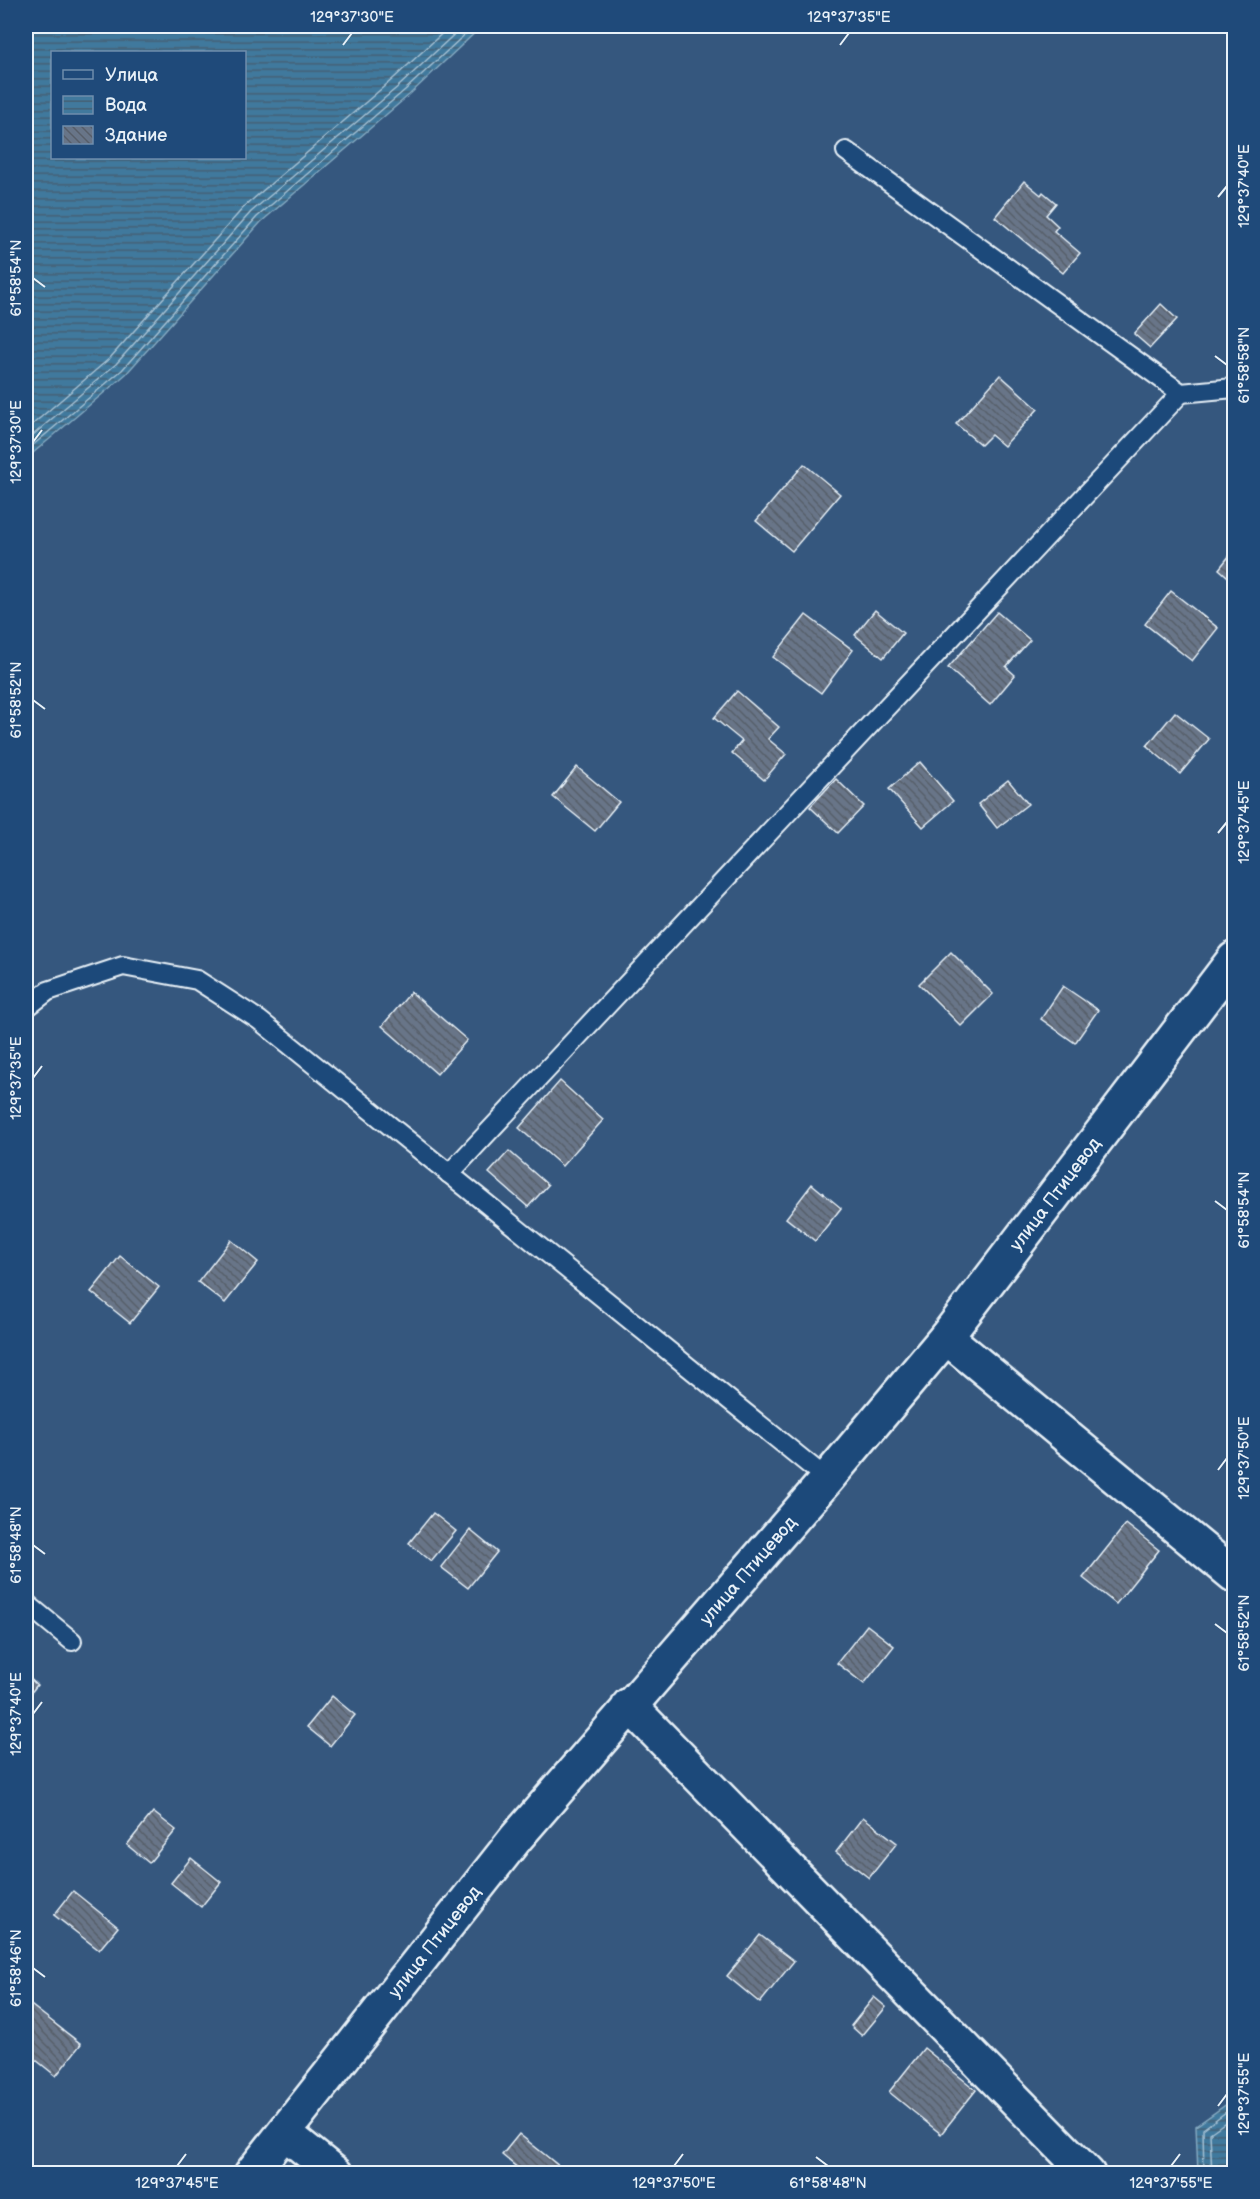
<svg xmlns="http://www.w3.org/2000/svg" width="1260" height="2199" viewBox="0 0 1260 2199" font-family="'Balsamiq Sans',sans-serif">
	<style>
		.water { fill: url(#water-rules); stroke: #84a9c1; stroke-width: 1.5; fill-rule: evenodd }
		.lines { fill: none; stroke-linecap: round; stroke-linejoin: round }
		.shore { stroke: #a5c1d4; stroke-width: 1.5 }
		.building { fill: url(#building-back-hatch); stroke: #e8f1f8; stroke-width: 1.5 }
		.lane-casing { stroke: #e8f1f8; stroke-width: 22 }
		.street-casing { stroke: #e8f1f8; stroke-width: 38 }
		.lane { stroke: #1f4a7a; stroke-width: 18 }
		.street { stroke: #1f4a7a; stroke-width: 33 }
		.ticks { fill: none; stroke: #e8f1f8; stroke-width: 2 }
		.labels { text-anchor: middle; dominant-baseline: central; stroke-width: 5; stroke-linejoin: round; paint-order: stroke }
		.street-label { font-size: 18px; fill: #e8f1f8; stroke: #1f4a7a }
		.neatline { fill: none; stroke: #e8f1f8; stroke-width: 2 }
		.ticks-label { font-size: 15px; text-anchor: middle; fill: #e8f1f8 }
	</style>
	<defs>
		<pattern id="water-rules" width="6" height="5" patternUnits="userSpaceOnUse" patternTransform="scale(1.5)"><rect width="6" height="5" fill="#41799d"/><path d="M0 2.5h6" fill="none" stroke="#446074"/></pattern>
		<pattern id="building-back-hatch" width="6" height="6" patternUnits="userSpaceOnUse" patternTransform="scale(1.5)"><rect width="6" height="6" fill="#687588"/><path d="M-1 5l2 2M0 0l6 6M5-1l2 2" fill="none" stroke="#575e69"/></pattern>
	</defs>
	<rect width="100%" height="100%" fill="#35577e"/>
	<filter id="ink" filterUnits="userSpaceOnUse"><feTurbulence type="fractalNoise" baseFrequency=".0167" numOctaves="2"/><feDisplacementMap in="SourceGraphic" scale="12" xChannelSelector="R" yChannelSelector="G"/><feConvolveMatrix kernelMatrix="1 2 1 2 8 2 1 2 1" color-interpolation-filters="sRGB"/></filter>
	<g filter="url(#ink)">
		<g class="water">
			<path d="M26 26H482L409 95 261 222 126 374 26 459ZM52 52H244V158H52Z"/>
			<polygon points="1234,2099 1234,2173 1198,2173 1196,2126"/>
		</g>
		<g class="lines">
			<g class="shore">
				<polyline points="26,430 110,358 245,206 394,78 450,26"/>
				<polyline points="26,441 116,364 251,212 400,85 463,26"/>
				<polyline points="26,451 122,370 257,217 405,90 474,26"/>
				<polyline points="1204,2174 1203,2129 1234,2106"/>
				<polyline points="1212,2174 1210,2133 1234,2116"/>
			</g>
		</g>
		<g class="building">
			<polygon points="1024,181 1041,195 1043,192 1056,203 1046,215 1058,226 1054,231 1080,253 1063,273 995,217"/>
			<polygon points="1161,304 1177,319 1150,348 1134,334"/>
			<polygon points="1000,375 1038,409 1004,446 991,435 981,445 956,424"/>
			<polygon points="804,464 840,494 792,551 756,521"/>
			<polygon points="1234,550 1234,582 1219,569"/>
			<polygon points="1171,591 1218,628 1192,661 1145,624"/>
			<polygon points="875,610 903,633 883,658 855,635"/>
			<polygon points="997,612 1030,640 1006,667 1015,675 990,705 948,668"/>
			<polygon points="806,615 853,650 821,693 773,657"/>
			<polygon points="737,691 779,727 768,739 786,754 764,780 732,753 742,741 714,718"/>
			<polygon points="1175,712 1209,739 1180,774 1147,746"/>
			<polygon points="920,762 953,801 923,827 889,789"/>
			<polygon points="577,767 619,802 595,831 553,797"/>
			<polygon points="836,779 864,806 838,833 810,807"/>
			<polygon points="1008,780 1028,804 997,828 978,804"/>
			<polygon points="951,952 993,994 961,1026 919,984"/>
			<polygon points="1063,986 1098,1010 1075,1043 1041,1019"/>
			<polygon points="411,992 467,1040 437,1074 382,1026"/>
			<polygon points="560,1081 603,1120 562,1166 519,1128"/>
			<polygon points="509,1151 548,1185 528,1207 489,1173"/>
			<polygon points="812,1184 841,1208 815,1241 786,1218"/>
			<polygon points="231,1240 258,1262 225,1303 198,1282"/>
			<polygon points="120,1256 159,1287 130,1323 91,1292"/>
			<polygon points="433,1513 456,1531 431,1561 409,1543"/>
			<polygon points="1126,1524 1159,1550 1116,1604 1083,1578"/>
			<polygon points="470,1530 497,1552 468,1588 441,1567"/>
			<polygon points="867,1625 894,1646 864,1684 837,1663"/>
			<polygon points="26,1675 37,1685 26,1699"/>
			<polygon points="332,1696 355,1715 330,1746 307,1727"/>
			<polygon points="153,1812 176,1830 149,1863 127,1845"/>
			<polygon points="863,1817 897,1843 869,1878 836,1852"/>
			<polygon points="191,1858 221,1882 201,1907 171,1883"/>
			<polygon points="73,1891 118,1927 99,1950 54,1915"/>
			<polygon points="760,1935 794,1961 760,2003 727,1976"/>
			<polygon points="874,1997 886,2007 862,2036 851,2026"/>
			<polygon points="27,2002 81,2044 56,2076 26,2052 26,2004"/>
			<polygon points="924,2048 976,2090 941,2134 889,2092"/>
			<polygon points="519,2134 560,2167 555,2174 525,2174 502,2155"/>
		</g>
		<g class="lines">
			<g class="lane-casing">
				<g id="lane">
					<polyline points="846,151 1181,393 1234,388"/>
					<polyline points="26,1008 48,991 123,966 197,980 259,1020 827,1479"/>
					<polyline points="449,1174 1181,393"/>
					<polyline points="26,1603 72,1641"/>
				</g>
			</g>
			<g class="street-casing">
				<g id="street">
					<polyline points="946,1337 1234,1575"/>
					<polyline points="629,1705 1088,2174"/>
					<polyline points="285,2133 336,2174"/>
					<path id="s1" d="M251 2174 516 1838 827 1479 946 1337 1234 959"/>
				</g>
			</g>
			<use href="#lane" class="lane"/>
			<use href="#street" class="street"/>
		</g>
	</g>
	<path class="ticks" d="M343 45 352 33M840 45 849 33M1218 197 1227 186M33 278 45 287M1215 356 1227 365M33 442 42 430M33 700 45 709M1218 833 1227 822M33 1078 42 1066M1215 1201 1227 1210M1218 1470 1227 1458M33 1545 45 1554M1215 1624 1227 1633M33 1714 42 1702M33 1968 45 1977M1218 2106 1227 2094M816 2157 828 2166M177 2166 186 2154M674 2166 683 2154M1171 2166 1180 2154"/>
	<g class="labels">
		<g class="street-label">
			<text stroke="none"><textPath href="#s1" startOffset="1268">улица Птицевод</textPath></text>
			<text stroke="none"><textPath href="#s1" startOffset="782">улица Птицевод</textPath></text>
			<text stroke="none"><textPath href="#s1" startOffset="296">улица Птицевод</textPath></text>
		</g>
	</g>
	<rect width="1260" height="2199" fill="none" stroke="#1f4a7a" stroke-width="66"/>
	<rect x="51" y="51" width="195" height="108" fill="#1f4a7a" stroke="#6f8dac" stroke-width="1.5"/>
	<rect x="63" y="70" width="30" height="9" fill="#1f4a7a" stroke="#6f8dac" stroke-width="1.5"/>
	<text x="105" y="81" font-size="18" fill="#e8f1f8">Улица</text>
	<rect x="63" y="96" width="30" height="18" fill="url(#water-rules)" stroke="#6f8dac" stroke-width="1.5"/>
	<text x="105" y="111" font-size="18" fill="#e8f1f8">Вода</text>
	<rect x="63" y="126" width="30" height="18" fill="url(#building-back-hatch)" stroke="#6f8dac" stroke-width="1.5"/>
	<text x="105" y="141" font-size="18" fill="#e8f1f8">Здание</text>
	<rect x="33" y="33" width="1194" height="2133" class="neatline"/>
	<g class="ticks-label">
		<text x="352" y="22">129°37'30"E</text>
		<text x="849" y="22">129°37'35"E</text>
		<text transform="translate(1244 186) rotate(-90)" y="5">129°37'40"E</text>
		<text transform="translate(16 278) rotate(-90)" y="5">61°58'54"N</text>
		<text transform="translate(1244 365) rotate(-90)" y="5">61°58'58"N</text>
		<text transform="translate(16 442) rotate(-90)" y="5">129°37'30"E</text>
		<text transform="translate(16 700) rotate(-90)" y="5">61°58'52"N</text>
		<text transform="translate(1244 822) rotate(-90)" y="5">129°37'45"E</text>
		<text transform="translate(16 1078) rotate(-90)" y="5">129°37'35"E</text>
		<text transform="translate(1244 1210) rotate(-90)" y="5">61°58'54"N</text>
		<text transform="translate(1244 1458) rotate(-90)" y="5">129°37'50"E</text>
		<text transform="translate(16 1545) rotate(-90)" y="5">61°58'48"N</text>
		<text transform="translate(1244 1633) rotate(-90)" y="5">61°58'52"N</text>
		<text transform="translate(16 1714) rotate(-90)" y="5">129°37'40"E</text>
		<text transform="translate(16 1968) rotate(-90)" y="5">61°58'46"N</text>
		<text transform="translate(1244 2094) rotate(-90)" y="5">129°37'55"E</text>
		<text x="177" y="2188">129°37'45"E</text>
		<text x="674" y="2188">129°37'50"E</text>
		<text x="828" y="2188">61°58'48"N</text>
		<text x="1171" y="2188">129°37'55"E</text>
	</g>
</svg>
